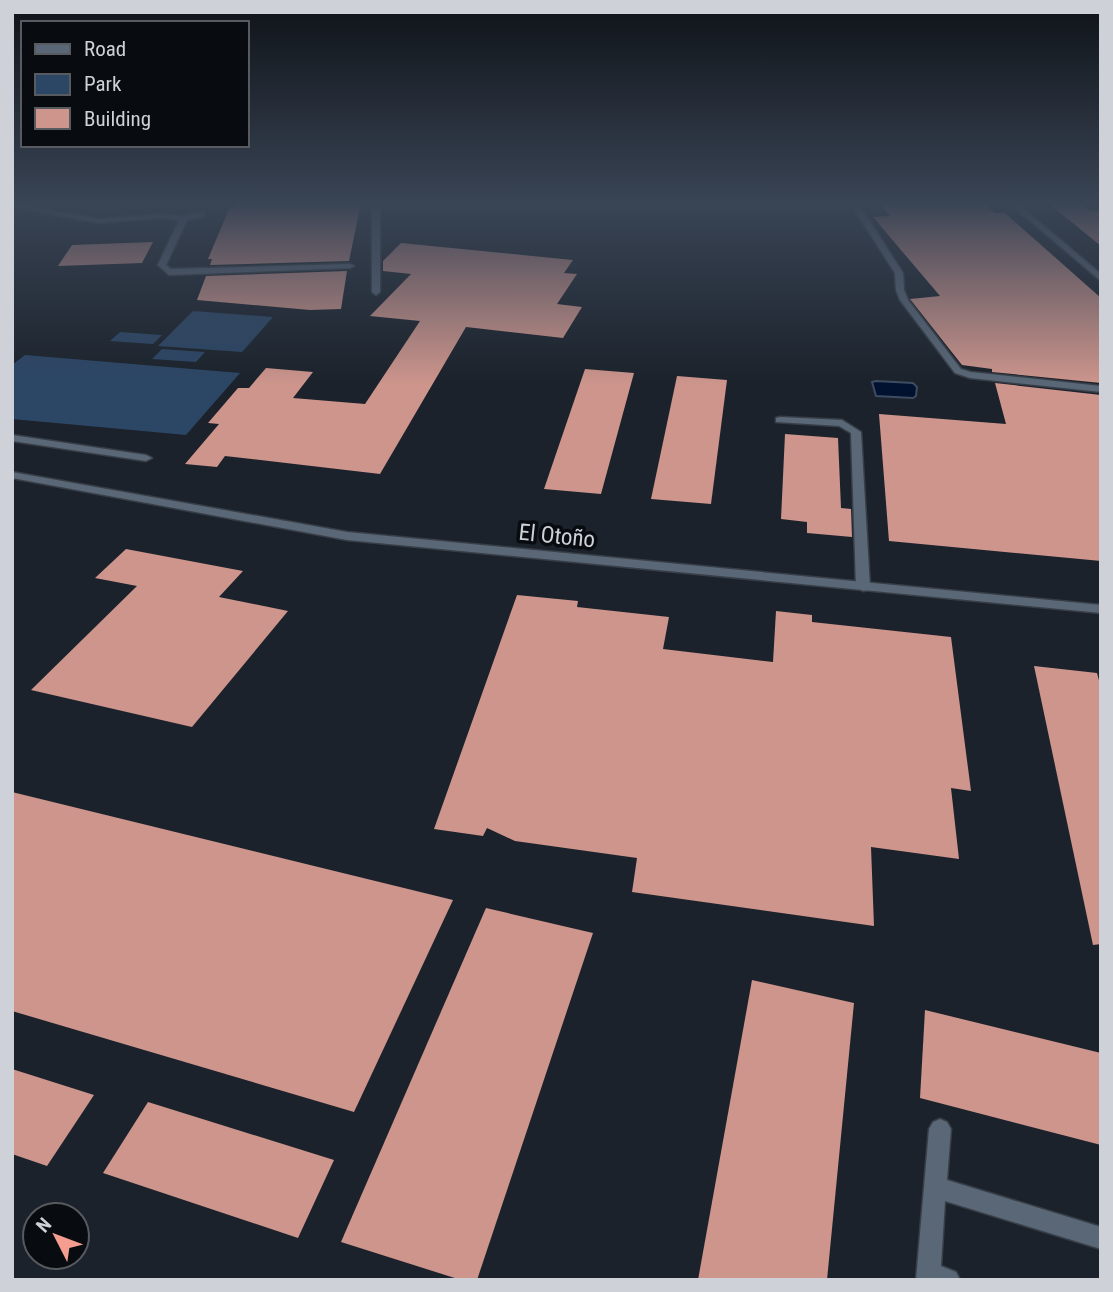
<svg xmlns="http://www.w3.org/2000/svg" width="1113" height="1292" viewBox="0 0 1113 1292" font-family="'Roboto Condensed',sans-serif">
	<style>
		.green { fill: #2c4665 }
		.water { fill: #001230; stroke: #3e4c62; stroke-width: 2 }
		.building { fill: #cd958c }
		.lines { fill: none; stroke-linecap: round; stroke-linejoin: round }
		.service-casing { stroke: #383e47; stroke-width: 3 }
		.minor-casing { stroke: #383e47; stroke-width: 3 }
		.service { fill: #596777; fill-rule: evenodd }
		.minor { fill: #596777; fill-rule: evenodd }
		.labels { text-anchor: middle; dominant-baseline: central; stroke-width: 7; stroke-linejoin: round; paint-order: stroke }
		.street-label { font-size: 23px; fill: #ced2d8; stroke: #080b0f }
	</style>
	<rect width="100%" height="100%" fill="#1b222b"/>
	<g class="green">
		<polygon points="193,311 273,317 242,352 158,346"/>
		<polygon points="120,332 162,335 153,344 110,341"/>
		<polygon points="162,349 205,352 196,362 152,359"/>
		<polygon points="25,355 240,373 186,435 12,419 12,365"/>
	</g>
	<polygon class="water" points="876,381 913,383 917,387 916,396 913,398 876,396 872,382"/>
	<g class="building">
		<polygon points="241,203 361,203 349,261 210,265 212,259 208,259 229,209"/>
		<polygon points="879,203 983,203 995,213 1005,213 1101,298 1101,383 992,372 992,369 962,365 910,299 940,296 873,217 890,216"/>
		<polygon points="1048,203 1081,203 1091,211 1101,210 1101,246"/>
		<polygon points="153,242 142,263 58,266 72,245"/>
		<polygon points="401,243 573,260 564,273 577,274 557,304 582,307 563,338 466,327 380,474 225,456 217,467 185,464 219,424 208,423 238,388 249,388 266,368 313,372 293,398 365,404 420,321 370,316 411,274 383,271 383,261"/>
		<polygon points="347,271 341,309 310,310 197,300 206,276"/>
		<polygon points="585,369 634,373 601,494 544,489"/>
		<polygon points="677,376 727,380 711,504 651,499"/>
		<polygon points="995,383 1101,395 1101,561 889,541 879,414 1006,424"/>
		<polygon points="785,434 838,438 841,508 851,509 852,537 807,533 807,522 781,519"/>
		<polygon points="126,549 243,571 219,597 288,611 192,727 31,690 137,586 95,578"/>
		<polygon points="517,595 578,601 577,607 669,617 663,649 773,662 776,611 812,615 812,622 951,637 971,791 951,788 959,859 871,847 874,926 632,892 637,858 515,841 487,828 483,836 434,829"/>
		<polygon points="1034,666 1097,673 1101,688 1101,944 1093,945"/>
		<polygon points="12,792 453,900 354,1112 12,1011"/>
		<polygon points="486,908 593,933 477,1280 461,1280 341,1242"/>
		<polygon points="752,980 854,1003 827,1280 698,1280"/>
		<polygon points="925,1010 1101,1053 1101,1145 920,1098"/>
		<polygon points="12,1069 94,1095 47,1166 12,1154"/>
		<polygon points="148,1102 334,1160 298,1238 103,1173"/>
	</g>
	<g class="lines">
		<g class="service-casing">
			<g id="service">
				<polygon points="12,203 98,219 160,214 184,216 204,212 204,216 187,220 166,265 171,269 350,264 354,266 350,268 169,275 158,265 179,220 160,218 98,223 12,207"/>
				<polygon points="372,203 380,203 380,292 376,295 372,292"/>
				<polygon points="850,203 858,203 903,273 904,290 908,300 961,369 971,372 1101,386 1101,392 970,378 955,373 900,300 896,290 895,273"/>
				<polygon points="1009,203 1017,203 1101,274 1101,281"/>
				<polygon points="780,417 842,420 861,432 870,587 868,590 863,591 856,587 851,433 839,426 776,422 776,418"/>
				<polygon points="12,435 146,455 152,458 146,461 12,441"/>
				<polygon points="940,1119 947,1122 951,1129 947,1180 1101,1227 1101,1249 945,1201 941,1266 956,1272 960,1280 916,1280 929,1129 933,1122"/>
			</g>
		</g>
		<g class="minor-casing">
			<polygon id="minor" points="12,472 347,532 1101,605 1101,613 347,540 12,478"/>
		</g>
		<use href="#service" class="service"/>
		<use href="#minor" class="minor"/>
	</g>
	<linearGradient id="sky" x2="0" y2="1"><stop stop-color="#0f1318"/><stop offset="0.53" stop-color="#394455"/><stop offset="1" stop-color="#394455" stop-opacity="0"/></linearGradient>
	<rect width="1113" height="384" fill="url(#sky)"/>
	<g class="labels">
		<g class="street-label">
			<text transform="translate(557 536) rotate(6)">El Otoño</text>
		</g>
	</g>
	<rect width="1113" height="1292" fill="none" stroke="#ced2d8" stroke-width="28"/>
	<rect x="21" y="21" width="228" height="126" fill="#080b0f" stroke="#575b5f" stroke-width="2"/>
	<rect x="35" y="44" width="35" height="10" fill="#596777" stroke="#575b5f" stroke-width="2"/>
	<text x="84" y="56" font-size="21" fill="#ced2d8">Road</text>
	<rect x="35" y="74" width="35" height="21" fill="#2c4665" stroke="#575b5f" stroke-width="2"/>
	<text x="84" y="91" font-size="21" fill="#ced2d8">Park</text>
	<rect x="35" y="108" width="35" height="21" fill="#cd958c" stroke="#575b5f" stroke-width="2"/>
	<text x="84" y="126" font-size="21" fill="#ced2d8">Building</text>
	<g transform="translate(56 1236) rotate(312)"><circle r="33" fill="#080b0f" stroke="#575b5f" stroke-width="2"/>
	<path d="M0-5L12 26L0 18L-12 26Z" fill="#f59d8f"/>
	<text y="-10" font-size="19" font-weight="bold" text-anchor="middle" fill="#ced2d8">N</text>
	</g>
</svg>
